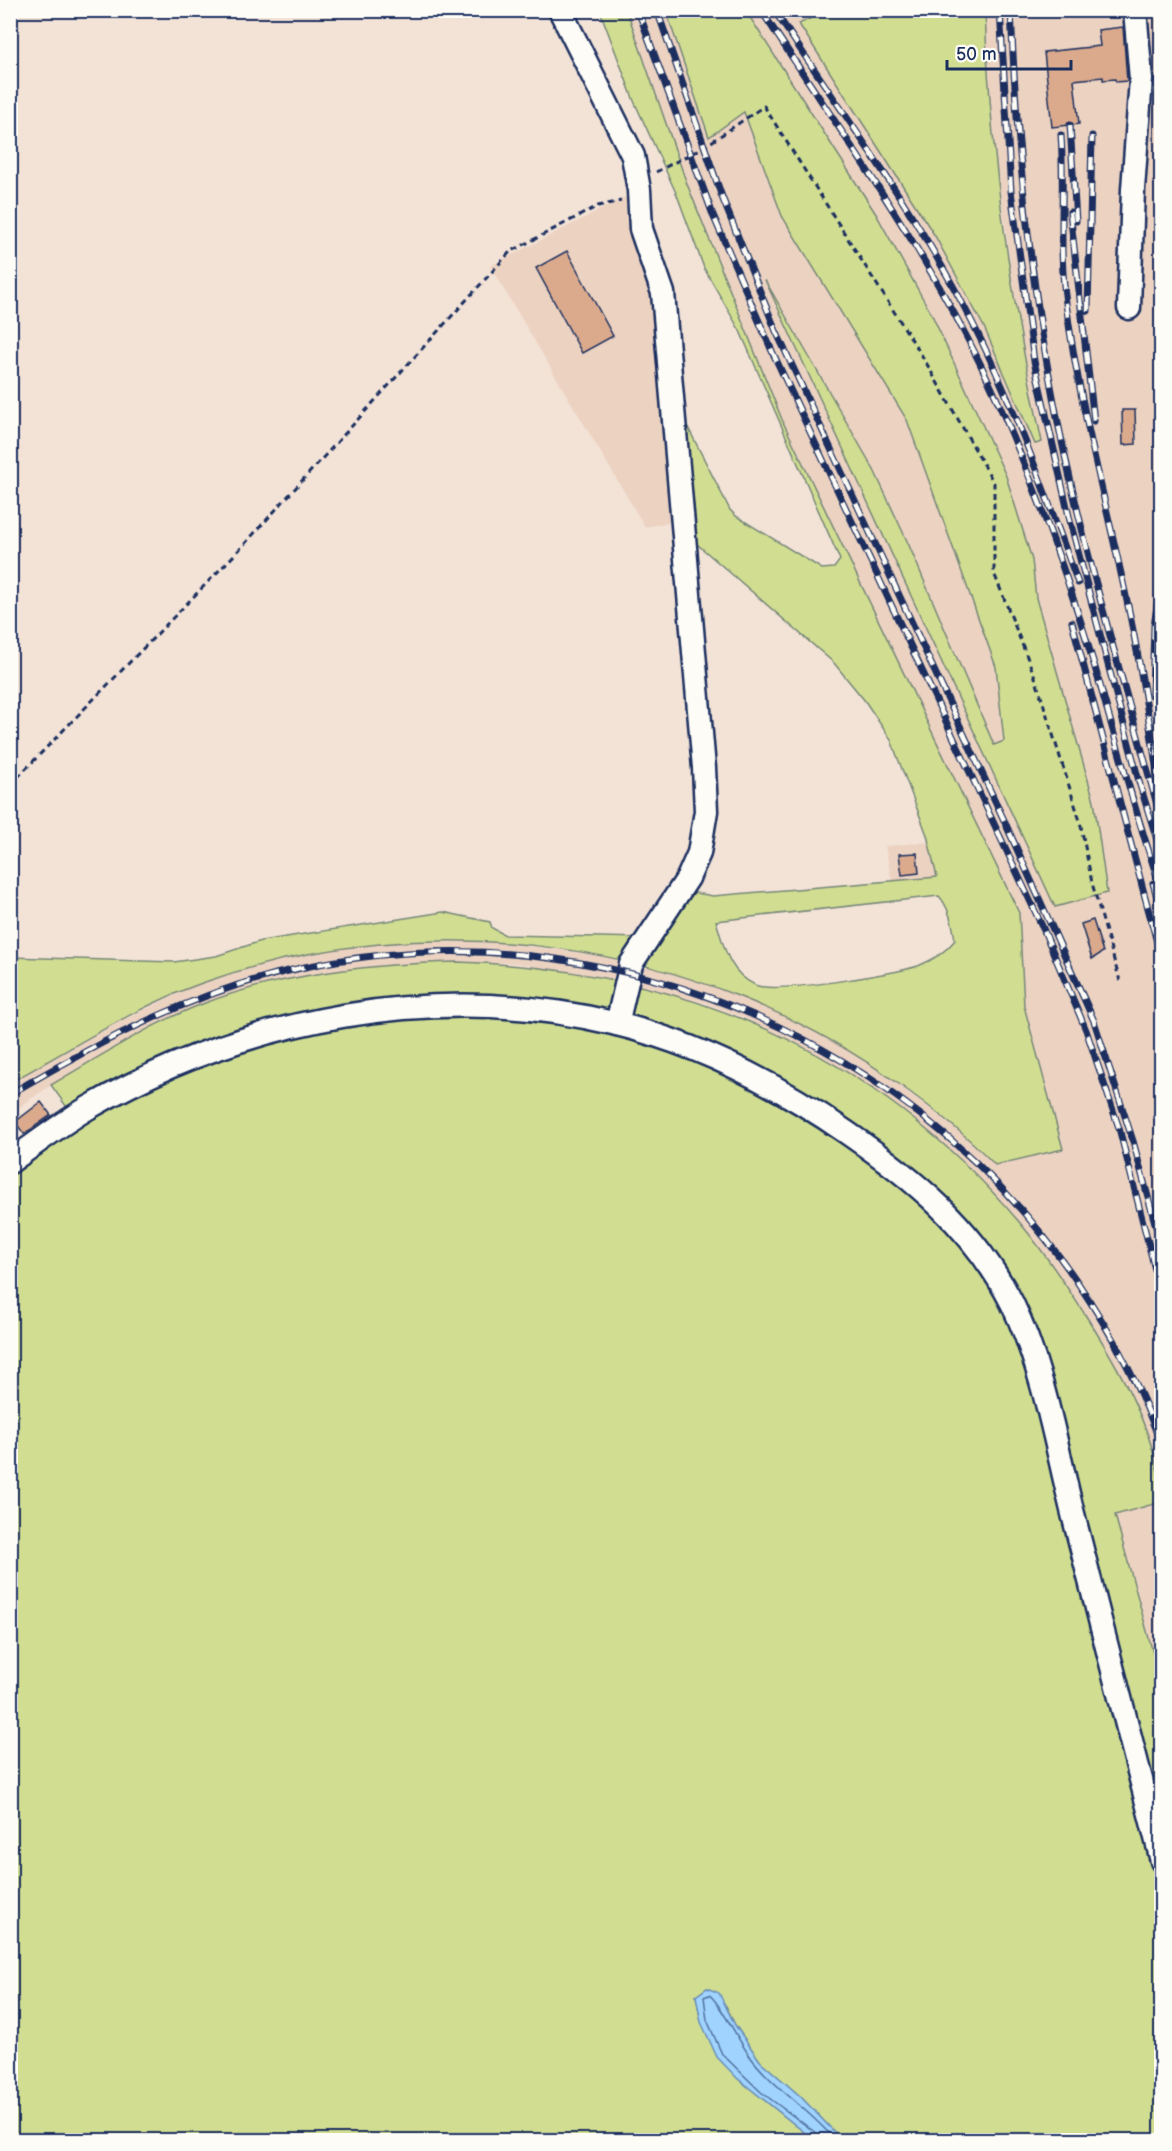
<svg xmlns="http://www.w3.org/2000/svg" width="1172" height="2151" viewBox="0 0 1172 2151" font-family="'Balsamiq Sans',sans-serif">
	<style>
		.built { fill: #ecd2c1 }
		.green { fill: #d1de91; stroke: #768678; stroke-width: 1.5; fill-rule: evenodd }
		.water { fill: #a0d3fe; stroke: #6b91be; stroke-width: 1.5 }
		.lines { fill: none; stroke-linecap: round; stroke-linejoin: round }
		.shore { stroke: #50719e; stroke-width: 1.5 }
		.building { fill: #dbaa8d; stroke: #1b2f5e; stroke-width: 1.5 }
		.minor-casing { stroke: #1b2f5e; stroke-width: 27 }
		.path { stroke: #1b2f5e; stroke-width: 3; stroke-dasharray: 6 4.5; stroke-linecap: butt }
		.minor { stroke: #fdfcf7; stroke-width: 22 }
		.rail-casing { stroke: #1b2f5e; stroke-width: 7 }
		.rail { stroke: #fdfcf7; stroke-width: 4.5; stroke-dasharray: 14; stroke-linecap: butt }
	</style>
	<rect width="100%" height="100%" fill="#f3e3d7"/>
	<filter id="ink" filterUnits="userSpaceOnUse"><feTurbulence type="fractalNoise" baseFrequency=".0167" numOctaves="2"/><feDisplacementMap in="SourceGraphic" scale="12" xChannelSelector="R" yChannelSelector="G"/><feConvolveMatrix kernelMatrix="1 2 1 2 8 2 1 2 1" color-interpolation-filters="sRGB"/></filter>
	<g filter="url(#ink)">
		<g class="built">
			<polygon points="627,11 825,11 799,24 935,236 984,327 1036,444 997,170 987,65 985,11 1161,11 1161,1480 1132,1396 1111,1355 1020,1223 964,1163 912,1118 826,1059 742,1017 705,1003 614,979 514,963 457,962 362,967 244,991 205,1003 152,1027 51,1085 11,1113 11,1082 117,1023 202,982 265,964 344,947 401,941 496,942 605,956 702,981 749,998 792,1018 878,1069 960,1132 995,1165 1037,1060 1024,1006 1019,913 783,422 687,184"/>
			<polygon points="639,190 683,520 645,527 490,266"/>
			<polygon points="929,842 937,878 892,881 885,846"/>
			<polygon points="1161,1502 1161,1682 1115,1515"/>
		</g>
		<g class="green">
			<path d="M600 11H627L687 184 783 422 1019 913 1024 1006 1063 1149 995 1165C966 1134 931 1107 896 1082 699 941 431 901 202 983 135 1007 73 1048 11 1082L10 957 174 962 216 956 261 941 443 912 490 922 492 928 505 935 646 938 679 890 713 896 937 877 927 835 891 740 865 701 834 663 683 532 671 394 730 510 736 516 822 569 834 568 840 560 740 331 704 268 677 195 634 101ZM939 896C949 907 953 925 955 940 945 953 933 960 918 966 894 974 774 994 755 985 728 972 724 946 716 921Z"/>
			<polygon points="666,11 746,11 876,214 932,315 1006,476 1032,560 1036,598 1094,801 1107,893 1055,907 765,280 874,470 908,543 994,745 1004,741 996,667 907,420 782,216 744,112 709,137"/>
			<path d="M825 11H985C990 155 1011 301 1042 442L1035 444 984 327 935 236 799 24Z"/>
			<path d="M457 962C681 968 874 1050 1020 1223 1044 1251 1064 1283 1084 1313 1118 1365 1161 1440 1161 1502L1115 1515 1161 1682V2140H842L800 2096 760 2061 735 2025 726 2006 707 1988 696 1996 701 2022 737 2078 814 2140H11L10 1162 74 1117 51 1085C101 1056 151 1023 205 1003 285 973 373 964 457 962Z"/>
		</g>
		<polygon class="water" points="707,1988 719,1993 735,2025 760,2061 800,2096 842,2140 814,2140 737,2078 717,2057 701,2022 696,1996"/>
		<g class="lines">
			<path class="shore" d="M818 2140 816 2133 761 2092 722 2054 707 2020 704 1997 709 1995C717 1998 739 2041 747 2052 770 2086 808 2108 835 2140"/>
		</g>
		<g class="building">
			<polygon points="1123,27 1127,81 1116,82 1115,79 1103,80 1103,77 1074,80 1079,124 1052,127 1044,52 1100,46 1098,30"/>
			<polygon points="567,251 613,336 582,353 536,268"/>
			<polygon points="1122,410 1135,410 1136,444 1123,445"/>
			<polygon points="917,853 919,873 902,875 899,854"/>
			<polygon points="1093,920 1103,952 1092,959 1081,924"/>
			<polygon points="41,1102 51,1115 24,1134 15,1122"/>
		</g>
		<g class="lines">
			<g class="minor-casing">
				<g id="minor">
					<polyline points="560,10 633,156 639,190 641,229 663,293 704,768 706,811 699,853 688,878 631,964 617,1024"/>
					<polyline points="1129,308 1133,189 1141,79 1135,10"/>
					<path d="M10 1162C36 1143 61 1124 88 1108 243 1018 437 981 613 1023 697 1043 775 1083 846 1132 913 1178 974 1228 1012 1303 1043 1367 1055 1441 1072 1510 1102 1627 1131 1744 1162 1861"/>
				</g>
			</g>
			<g class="path">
				<polyline points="656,172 704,147 764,106 924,359 994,483 994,573 1035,677 1080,821 1092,883 1120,981"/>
				<polyline points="10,785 240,549 510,252 598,206 621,201"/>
			</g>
			<use href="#minor" class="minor"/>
			<g class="rail-casing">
				<g id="rail">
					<polyline points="638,10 713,215 772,351 1042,926 1086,1030 1119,1128 1162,1297"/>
					<polyline points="657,10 722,197 776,331 1003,818 1094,1021 1133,1141 1162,1249"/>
					<path d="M761 10C843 136 933 258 995 395 1033 480 1066 572 1093 661 1116 738 1135 815 1162 891"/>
					<path d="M774 10C841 111 915 210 970 318 1014 403 1045 493 1078 583"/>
					<polyline points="1000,10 1011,191 1034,361 1071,525 1140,785 1162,856"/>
					<path d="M1011 10C1016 142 1029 272 1054 402 1081 544 1124 683 1162 823"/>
					<polyline points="1070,125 1076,221"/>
					<path d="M1061 135C1065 191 1058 247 1066 303 1079 404 1106 502 1127 601 1140 662 1150 724 1159 785"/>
					<polyline points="1070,212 1094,421"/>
					<polyline points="1088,311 1092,136"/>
					<polyline points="1072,622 1162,961"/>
					<polyline points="1152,695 1154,626 1162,573"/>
					<polyline points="1153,883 1162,915"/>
					<path d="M10 1094C104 1039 197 990 305 967 597 905 907 1034 1076 1280 1111 1332 1142 1388 1162 1448"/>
				</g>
			</g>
			<use href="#rail" class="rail"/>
		</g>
	</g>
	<rect width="1172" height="2151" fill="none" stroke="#fdfcf7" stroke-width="36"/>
	<rect x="18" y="18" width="1136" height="2115" fill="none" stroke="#1b2f5e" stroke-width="2" filter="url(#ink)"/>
	<path d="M947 60v9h124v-9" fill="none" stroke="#1b2f5e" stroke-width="3"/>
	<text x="956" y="60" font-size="18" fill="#1b2f5e" stroke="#fdfcf7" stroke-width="4.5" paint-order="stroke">50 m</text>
</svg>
